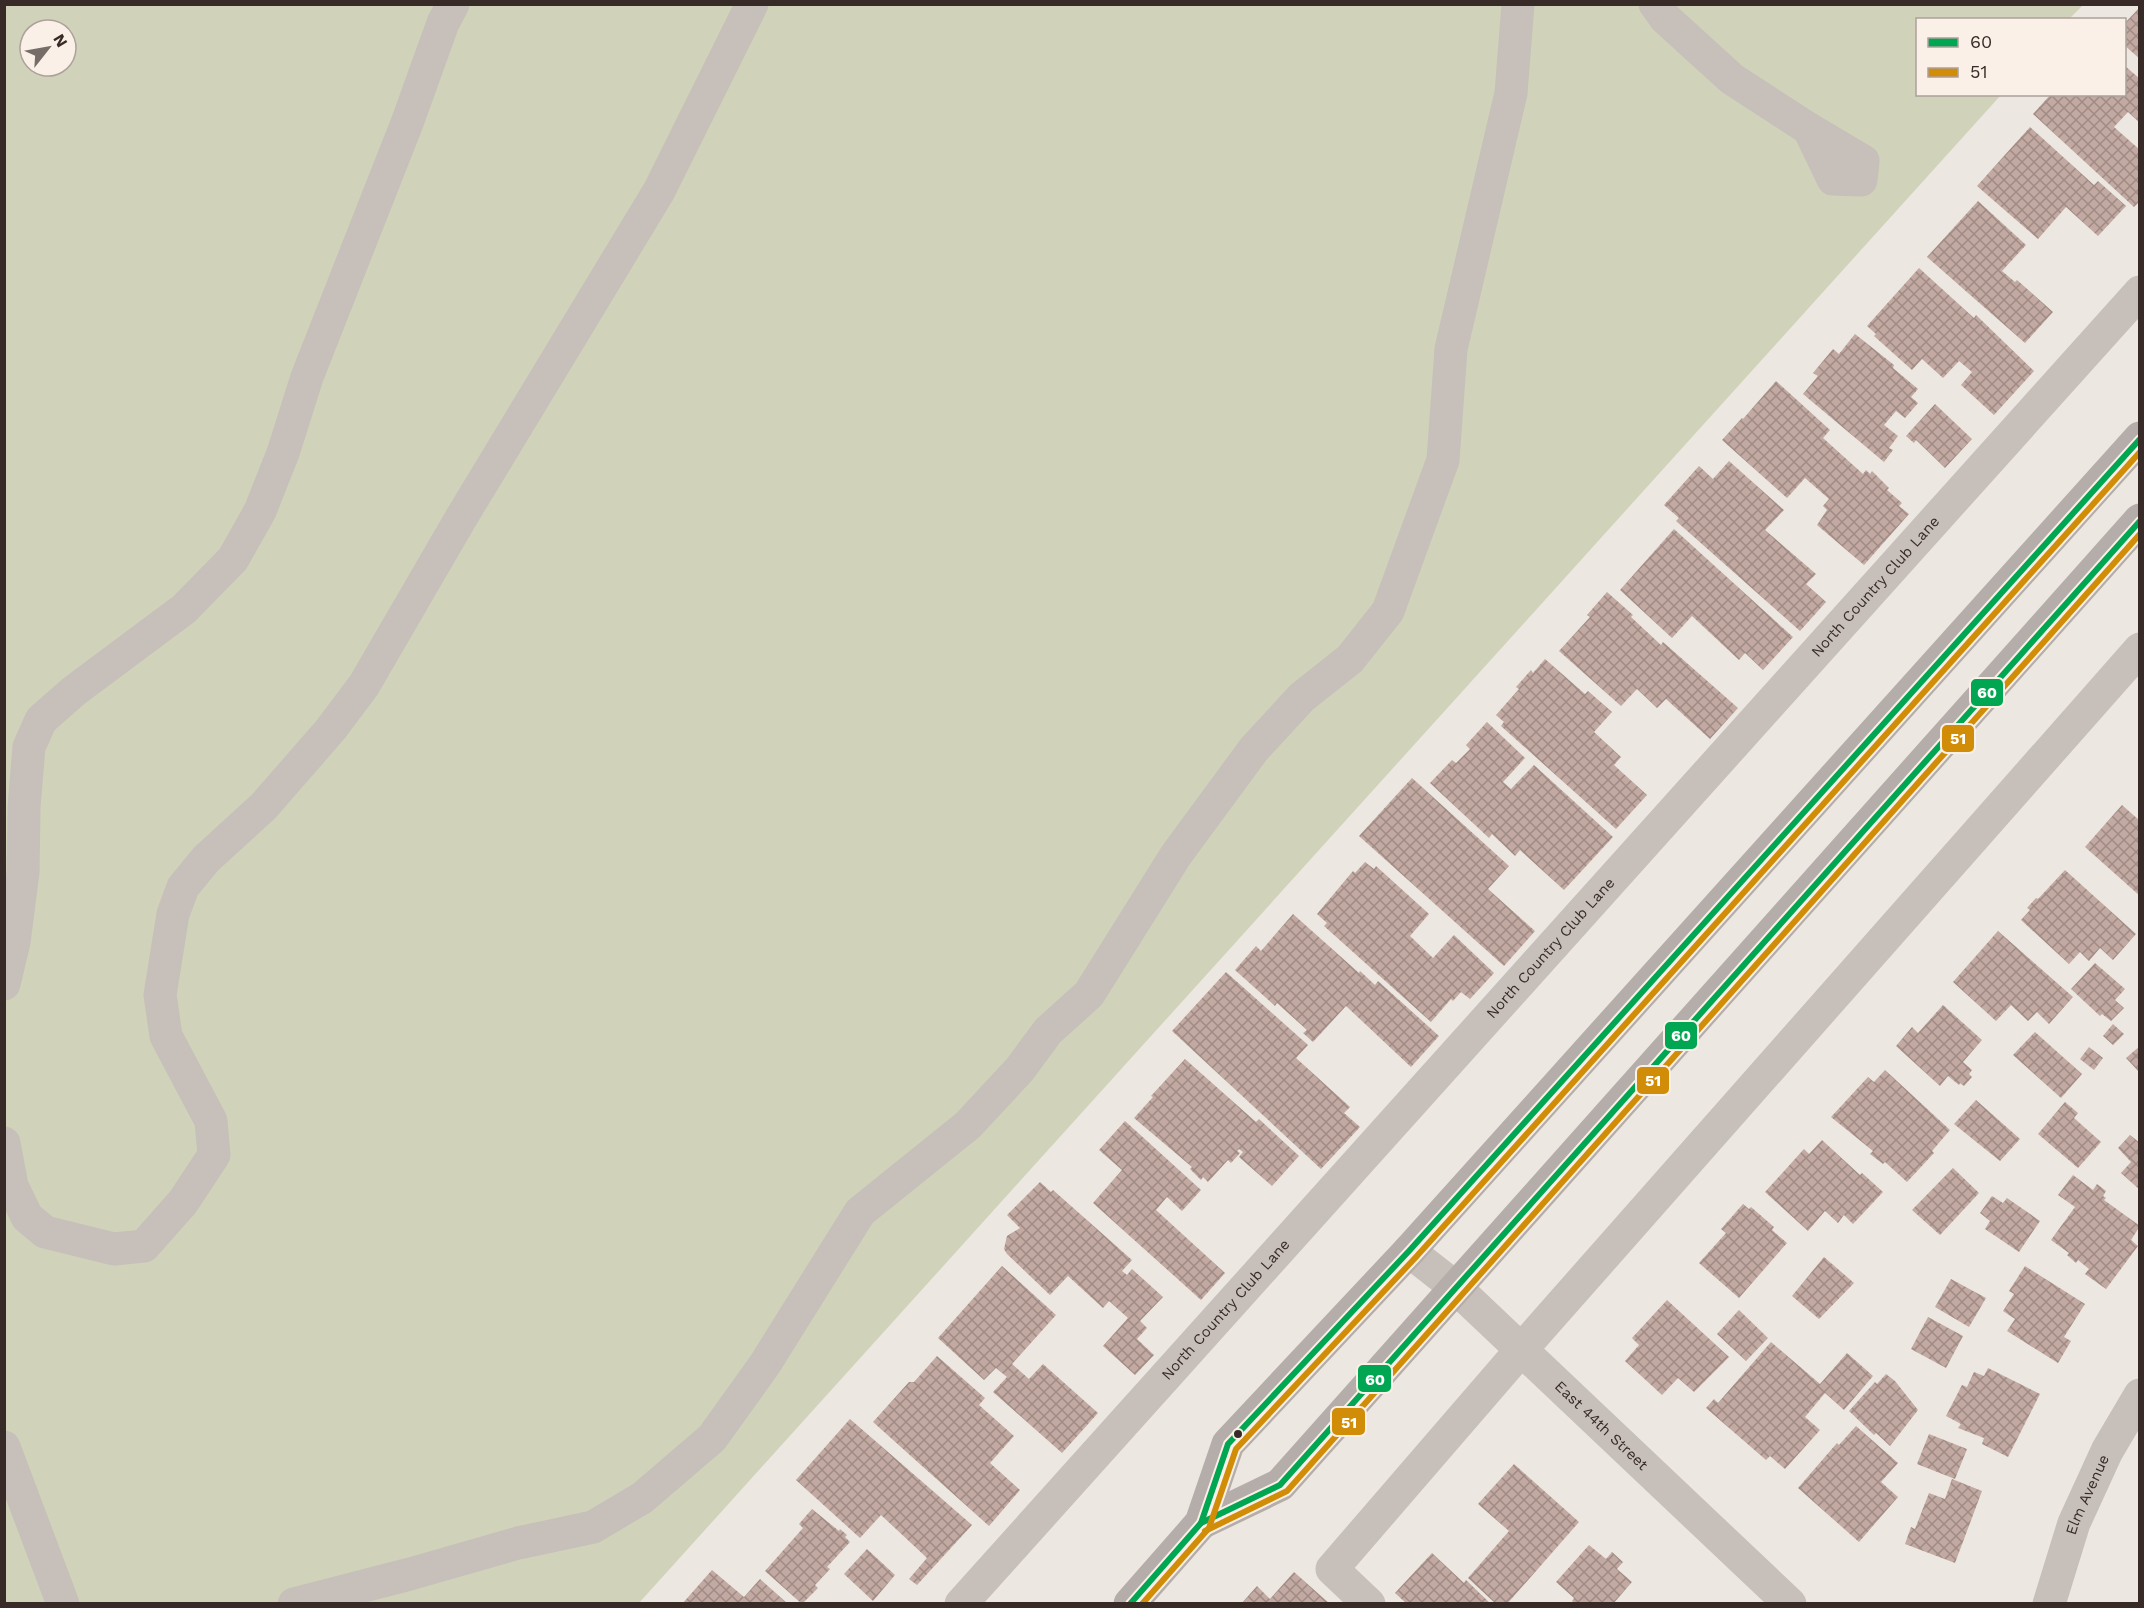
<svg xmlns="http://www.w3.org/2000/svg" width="2144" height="1608" viewBox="0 0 2144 1608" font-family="'Work Sans',sans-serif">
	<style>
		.green { fill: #d0d3ba; fill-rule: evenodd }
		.building { fill: url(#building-cross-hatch) }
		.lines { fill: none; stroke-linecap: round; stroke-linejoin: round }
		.minor { stroke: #c7bfb9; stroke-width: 33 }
		.major { stroke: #b5ada9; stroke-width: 33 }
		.bus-1-casing { stroke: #faf0e8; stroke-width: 10 }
		.bus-2-casing { stroke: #faf0e8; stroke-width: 10 }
		.bus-1 { stroke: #00a651; stroke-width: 6 }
		.bus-2 { stroke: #d18d08; stroke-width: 6 }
		.bus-dot { fill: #382b27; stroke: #faf0e8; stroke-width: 2 }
		.labels { text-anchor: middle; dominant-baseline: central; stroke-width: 5; stroke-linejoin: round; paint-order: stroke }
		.street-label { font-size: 15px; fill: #382b27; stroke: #faf0e8 }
		.line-badge { stroke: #faf0e8; stroke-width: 2 }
		.badge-label { font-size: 16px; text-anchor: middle; font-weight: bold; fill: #fff }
	</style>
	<defs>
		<pattern id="building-cross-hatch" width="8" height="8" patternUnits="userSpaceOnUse" patternTransform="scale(1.5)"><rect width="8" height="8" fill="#c2a9a2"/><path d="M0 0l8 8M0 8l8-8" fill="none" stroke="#9f8a84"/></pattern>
	</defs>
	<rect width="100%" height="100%" fill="#ede7e1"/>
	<path class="green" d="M5 5H2083L2069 19 1918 20V94L2001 95 639 1603 5 1604ZM30 30H66V66H30Z"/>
	<g class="building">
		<polygon points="2140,7 2140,59 2124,45 2124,24"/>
		<polygon points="2124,65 2140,79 2140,123 2128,112 2114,127 2140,150 2140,201 2134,207 2033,114 2051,94 2124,94"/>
		<polygon points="2030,127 2094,185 2098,181 2126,206 2098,236 2066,207 2038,239 1977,186"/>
		<polygon points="1978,201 2026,245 2002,271 2015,282 2017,280 2053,312 2025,343 1927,257"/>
		<polygon points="1919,268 1974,318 1976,315 2034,371 1994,415 1961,385 1972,372 1959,361 1943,378 1922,359 1912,370 1874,336 1876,334 1867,326"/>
		<polygon points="1855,334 1894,365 1893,368 1918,389 1911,397 1918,403 1905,418 1896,411 1884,425 1898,436 1889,448 1893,450 1884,462 1803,394 1818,376 1813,373 1833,349 1839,354"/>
		<polygon points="1776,381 1830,430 1823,438 1863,474 1866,470 1870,474 1872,471 1889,488 1887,490 1902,503 1899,506 1909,514 1864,565 1817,525 1827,510 1823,506 1829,499 1805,478 1787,498 1722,440 1742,418 1743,419"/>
		<polygon points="1935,404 1972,439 1945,468 1916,440 1914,443 1906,436"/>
		<polygon points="1729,461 1784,510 1765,530 1816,574 1806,584 1826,602 1800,631 1676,521 1679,518 1664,505 1699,466 1713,479"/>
		<polygon points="1674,529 1793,637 1763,670 1745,653 1739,660 1692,616 1672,638 1620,590"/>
		<polygon points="1607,592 1633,615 1631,617 1661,645 1663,642 1738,708 1710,739 1666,699 1657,708 1637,689 1621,706 1559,651 1590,617 1587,615"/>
		<polygon points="1545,659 1585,694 1588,691 1612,712 1594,732 1621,757 1614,765 1647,795 1616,829 1501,726 1504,722 1496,715 1519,689 1516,687 1531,670 1533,673"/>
		<polygon points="1487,722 1525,758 1503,782 1511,789 1534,765 1613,837 1564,890 1520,850 1515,856 1492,834 1489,838 1430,783 1452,760 1456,763 1470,749 1466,745"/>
		<polygon points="1412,778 1509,866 1488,889 1535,931 1504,966 1359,836"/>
		<polygon points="2122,805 2140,821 2140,896 2085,847"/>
		<polygon points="1365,862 1374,869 1376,866 1429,914 1410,936 1433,958 1454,935 1494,973 1470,999 1461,992 1453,1001 1451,999 1431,1022 1324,926 1327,923 1317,914 1353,871 1355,873"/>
		<polygon points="2065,870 2136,934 2113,960 2100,948 2089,961 2080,952 2069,964 2021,920 2030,910 2027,908 2036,898 2038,899"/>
		<polygon points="1293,914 1359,973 1360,971 1375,985 1378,981 1439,1036 1411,1067 1346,1006 1313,1042 1303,1033 1307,1030 1277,1003 1275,1006 1235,970 1256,946 1261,951"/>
		<polygon points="1998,931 2073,997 2049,1024 2037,1012 2028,1021 2011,1005 1996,1021 1953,982"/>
		<polygon points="2095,963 2125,989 2115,1000 2124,1008 2111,1021 2102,1014 2100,1016 2071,989"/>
		<polygon points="1226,972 1308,1045 1296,1058 1350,1107 1344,1113 1360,1127 1321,1169 1172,1031"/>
		<polygon points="1943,1005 1982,1040 1963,1062 1972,1070 1969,1074 1972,1077 1964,1086 1960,1083 1959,1085 1948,1076 1940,1086 1896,1046 1912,1027 1918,1033"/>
		<polygon points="2113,1024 2124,1034 2113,1045 2103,1036"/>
		<polygon points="2035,1032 2082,1074 2061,1098 2013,1055"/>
		<polygon points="2140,1046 2140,1073 2126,1058"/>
		<polygon points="2089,1047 2103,1058 2094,1070 2080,1059"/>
		<polygon points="1185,1059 1256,1122 1259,1119 1299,1156 1272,1186 1239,1157 1243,1152 1239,1149 1237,1151 1240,1153 1231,1163 1228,1160 1208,1182 1203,1177 1201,1180 1190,1169 1192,1167 1134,1118 1153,1097 1151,1096"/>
		<polygon points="1885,1070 1950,1130 1932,1151 1934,1153 1907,1182 1885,1162 1883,1164 1870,1154 1873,1151 1831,1117 1868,1077 1874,1082"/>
		<polygon points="1976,1100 2020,1139 2000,1161 1954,1124"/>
		<polygon points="2065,1102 2078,1113 2074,1118 2101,1142 2078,1168 2038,1134"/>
		<polygon points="1125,1121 1201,1190 1182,1211 1167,1197 1156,1210 1225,1273 1201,1300 1093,1203 1122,1170 1099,1150"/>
		<polygon points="2130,1135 2140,1143 2140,1190 2121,1173 2131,1162 2118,1148"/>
		<polygon points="1822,1140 1860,1175 1862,1173 1883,1192 1853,1224 1844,1215 1838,1223 1825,1211 1808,1231 1765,1192 1804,1149 1809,1154"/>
		<polygon points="1953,1168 1979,1193 1940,1235 1912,1210"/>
		<polygon points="2073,1175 2093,1190 2097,1184 2106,1191 2103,1196 2106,1198 2104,1200 2140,1226 2131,1240 2138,1246 2106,1289 2085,1274 2089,1269 2078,1260 2076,1263 2067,1255 2069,1253 2051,1240 2075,1207 2058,1195"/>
		<polygon points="1040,1182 1051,1192 1053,1190 1132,1260 1122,1271 1127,1275 1132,1269 1163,1297 1140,1321 1147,1328 1137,1339 1154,1355 1135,1375 1103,1346 1128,1318 1109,1301 1103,1308 1068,1276 1050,1295 1007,1254 1004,1249 1007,1236 1020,1228 1007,1215"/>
		<polygon points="1992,1196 2003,1203 2007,1198 2040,1221 2019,1252 1985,1229 1990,1221 1980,1213"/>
		<polygon points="1743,1204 1749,1209 1751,1207 1774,1227 1772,1230 1787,1243 1739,1298 1699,1263 1726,1233 1721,1229"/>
		<polygon points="1824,1257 1854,1283 1819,1319 1792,1296"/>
		<polygon points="1002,1266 1056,1315 1012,1364 1029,1379 1043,1364 1098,1413 1062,1453 993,1392 1007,1377 996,1368 984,1380 938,1338"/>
		<polygon points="2025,1266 2085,1304 2064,1337 2071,1341 2058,1363 2007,1331 2015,1319 2003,1311 2014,1294 2009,1291"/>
		<polygon points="1951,1279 1986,1298 1969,1327 1935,1307"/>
		<polygon points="1667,1300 1729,1357 1694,1392 1678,1378 1662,1395 1625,1361 1639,1345 1632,1338"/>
		<polygon points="1739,1310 1768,1338 1746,1361 1717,1334"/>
		<polygon points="1928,1317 1963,1336 1946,1368 1911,1349"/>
		<polygon points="1771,1342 1820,1384 1847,1353 1873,1376 1844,1410 1825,1393 1805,1417 1820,1430 1785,1469 1770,1456 1766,1460 1706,1408 1714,1399 1718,1403"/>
		<polygon points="937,1356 985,1398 979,1405 1014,1436 990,1463 1020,1490 989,1526 873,1422 909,1382 914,1382"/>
		<polygon points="1988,1368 2040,1394 2008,1457 1982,1444 1984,1438 1958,1428 1961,1424 1946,1416 1962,1385 1967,1387 1974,1372 1984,1376"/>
		<polygon points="1886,1374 1895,1381 1918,1410 1890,1446 1876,1433 1874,1435 1849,1411 1875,1382 1877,1384"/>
		<polygon points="850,1419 972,1525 917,1585 909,1579 927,1558 881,1515 860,1538 796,1480"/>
		<polygon points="1856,1426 1898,1463 1881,1482 1898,1497 1859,1542 1798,1488 1837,1443 1839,1445"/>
		<polygon points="1929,1434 1967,1449 1955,1479 1917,1464"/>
		<polygon points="1514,1464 1579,1522 1507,1604 1496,1604 1468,1578 1509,1531 1478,1504"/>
		<polygon points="1952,1479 1982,1491 1955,1563 1905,1544 1911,1527 1915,1529 1929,1493 1945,1499"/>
		<polygon points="812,1509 839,1531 840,1529 847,1535 845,1537 850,1542 827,1567 830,1569 815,1585 818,1588 802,1604 765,1571 803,1528 799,1524"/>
		<polygon points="1589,1545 1606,1559 1612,1552 1623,1562 1617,1569 1632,1582 1613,1604 1575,1604 1572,1601 1574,1598 1556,1582"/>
		<polygon points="867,1549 895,1575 873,1601 844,1574"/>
		<polygon points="1432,1553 1464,1583 1466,1580 1491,1604 1407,1604 1395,1593"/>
		<polygon points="712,1570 744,1597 760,1579 788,1604 682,1604"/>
		<polygon points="1294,1572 1330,1604 1241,1604 1257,1586 1270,1599"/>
	</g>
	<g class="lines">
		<g class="minor">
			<polyline points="1655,4 1665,18 1732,79 1809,129"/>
			<polygon points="1809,129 1863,161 1861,180 1833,179"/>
			<polyline points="4,984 14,942 23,872 24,807 29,747 41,720 74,691 184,609 233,559 260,511 283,453 307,377 407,123 443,23 453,4"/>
			<polyline points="4,1143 12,1186 27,1217 45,1232 114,1249 144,1246 183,1202 214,1155 211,1121 166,1036 160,995 173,914 183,887 206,859 264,806 331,729 364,685 461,518 659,191 752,4"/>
			<path id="s1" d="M1409 1251 1455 1287 1790 1604"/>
			<polyline points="4,1447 63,1604"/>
			<polyline points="294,1604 410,1574 518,1543 593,1527 642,1498 712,1438 765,1364 860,1212 968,1125 1020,1069 1048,1031 1089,994 1176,855 1254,749 1302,697 1350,659 1388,611 1443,460 1451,349 1511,93 1518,4"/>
			<path id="s2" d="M961 1604 2140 292"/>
			<polyline points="1369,1604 1332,1569 1521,1350 2140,649"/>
			<path id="s3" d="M2049 1604 2074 1523 2107 1451 2140 1395"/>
		</g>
		<g class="major">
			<polyline points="1201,1523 1280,1485 2140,520"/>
			<polyline points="1130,1604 1201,1523 1228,1444 1409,1251 2140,438"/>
		</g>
		<g class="bus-1-casing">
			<g id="bus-1">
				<polyline points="1201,1523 1280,1485 2140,521"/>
				<polyline points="1130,1604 1201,1523 1228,1444 1409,1251 2140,439"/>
			</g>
		</g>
		<g class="bus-2-casing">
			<g id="bus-2">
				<polyline points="1205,1531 1287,1491 2140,534"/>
				<polyline points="1142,1604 1209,1528 1236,1449 1416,1257 2140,452"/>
			</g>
		</g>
		<use href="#bus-1" class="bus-1"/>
		<use href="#bus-2" class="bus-2"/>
	</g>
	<circle class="bus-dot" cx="1238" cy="1434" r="5"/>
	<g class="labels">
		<g class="street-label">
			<text stroke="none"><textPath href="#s2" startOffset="1368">North Country Club Lane</textPath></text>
			<text stroke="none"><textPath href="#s2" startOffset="882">North Country Club Lane</textPath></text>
			<text stroke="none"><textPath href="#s2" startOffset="396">North Country Club Lane</textPath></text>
			<text stroke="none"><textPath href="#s1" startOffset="260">East 44th Street</textPath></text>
			<text stroke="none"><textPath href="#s3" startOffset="116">Elm Avenue</textPath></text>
		</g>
	</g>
	<g class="line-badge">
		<rect x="1970" y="678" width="34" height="29" rx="6" fill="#00a651"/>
		<rect x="1941" y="724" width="34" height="29" rx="6" fill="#d18d08"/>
		<rect x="1664" y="1021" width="34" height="29" rx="6" fill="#00a651"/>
		<rect x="1636" y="1066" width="34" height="29" rx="6" fill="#d18d08"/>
		<rect x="1357" y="1364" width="35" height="29" rx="6" fill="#00a651"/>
		<rect x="1331" y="1407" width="35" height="29" rx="6" fill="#d18d08"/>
	</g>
	<g class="badge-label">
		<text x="1987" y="698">60</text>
		<text x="1958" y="744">51</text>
		<text x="1681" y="1041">60</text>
		<text x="1653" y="1086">51</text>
		<text x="1375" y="1385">60</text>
		<text x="1349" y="1428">51</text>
	</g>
	<rect width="2144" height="1608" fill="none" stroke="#382b27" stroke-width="12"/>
	<rect x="1916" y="18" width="210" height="78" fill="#faf0e8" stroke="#aca19b" stroke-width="1.5"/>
	<rect x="1928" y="38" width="30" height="9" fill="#00a651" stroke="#aca19b" stroke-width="1.5"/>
	<text x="1970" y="48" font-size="18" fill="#382b27">60</text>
	<rect x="1928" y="68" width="30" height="9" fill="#d18d08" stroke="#aca19b" stroke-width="1.5"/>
	<text x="1970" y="78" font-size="18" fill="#382b27">51</text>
	<g transform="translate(48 48) rotate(59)"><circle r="28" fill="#faf0e8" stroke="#aca19b" stroke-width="1.5"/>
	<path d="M0-4.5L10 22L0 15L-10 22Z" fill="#776d68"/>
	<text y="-9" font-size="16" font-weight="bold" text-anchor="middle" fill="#382b27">N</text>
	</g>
</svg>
